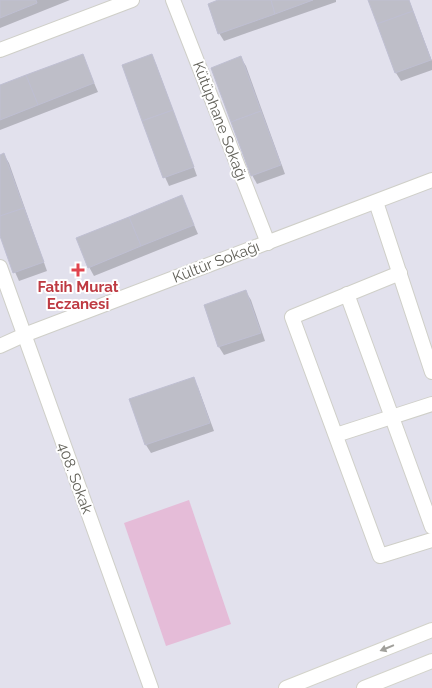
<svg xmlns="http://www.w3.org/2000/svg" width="432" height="688" viewBox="0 0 432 688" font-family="Raleway,sans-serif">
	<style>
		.green { fill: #e5bcd8 }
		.shadow { fill: #0003 }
		.building { fill: #bebec8; stroke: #bfbfd2 }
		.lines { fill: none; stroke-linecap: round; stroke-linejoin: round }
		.minor-casing { stroke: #cfcfc8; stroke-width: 16 }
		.secondary-casing { stroke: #d3d3ca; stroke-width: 16 }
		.minor { stroke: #fff; stroke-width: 14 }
		.secondary { stroke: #fff; stroke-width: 14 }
		.oneway { fill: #a1a09b }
		.health-dot { fill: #e0444e; stroke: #fff; stroke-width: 2 }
		.labels { text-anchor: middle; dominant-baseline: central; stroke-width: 4; stroke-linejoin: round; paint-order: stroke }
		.street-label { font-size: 15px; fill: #626159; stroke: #fff }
		.health-label { font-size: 15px; font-weight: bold; fill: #be3a42; stroke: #fff }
	</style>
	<rect width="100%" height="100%" fill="#e2e1ed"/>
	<polygon class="green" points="189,500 231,624 166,646 124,523"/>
	<g class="shadow">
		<polygon points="0,0 70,0 0,28"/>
		<polygon points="222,0 336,0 336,2 224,41 219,33"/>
		<polygon points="369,0 409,0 432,61 432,70 401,81 396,73"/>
		<polygon points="82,55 98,92 0,130 0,87"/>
		<polygon points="151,55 156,64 197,176 169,186 165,177"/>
		<polygon points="241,58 246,66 285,174 257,184 252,175"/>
		<polygon points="4,155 9,163 47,271 19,281 15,272 0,232 0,156"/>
		<polygon points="182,197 198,234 94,276 89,267"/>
		<polygon points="246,292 251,300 265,341 224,355 219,347 205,306"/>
		<polygon points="193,378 198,387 214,431 151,453 146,445"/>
	</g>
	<g class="building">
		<polygon points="0,0 36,0 37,3 0,18"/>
		<polygon points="218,0 271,0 275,14 218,34 208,4"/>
		<polygon points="271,0 313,0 275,14"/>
		<polygon points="368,0 409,0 413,11 377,24"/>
		<polygon points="413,11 431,60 395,73 377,24"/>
		<polygon points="83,54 94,83 38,105 26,75"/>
		<polygon points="152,54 173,110 142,121 122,65"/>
		<polygon points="241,56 261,111 231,122 211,68"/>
		<polygon points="26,75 38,105 0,120 0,85"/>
		<polygon points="173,110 194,167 163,178 142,121"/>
		<polygon points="261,111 281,165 251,176 231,122"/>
		<polygon points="4,153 24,208 0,216 0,155"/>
		<polygon points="182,195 194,225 141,246 129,217"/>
		<polygon points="24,208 44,262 13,273 0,236 0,216"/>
		<polygon points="129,217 141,246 88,268 76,238"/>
		<polygon points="246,290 261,333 218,347 204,305"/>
		<polygon points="194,377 210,423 145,445 129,399"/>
	</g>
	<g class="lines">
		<g class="minor-casing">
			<g id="minor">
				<polyline points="173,0 268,243"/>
				<polyline points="0,50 132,0"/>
				<polyline points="376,202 432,372"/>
				<polyline points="0,267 151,688"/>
				<polyline points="400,273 292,317 380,556 432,540"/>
				<polyline points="347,294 432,527"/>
				<polyline points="0,346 24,335 432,180"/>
				<polyline points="336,435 432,404"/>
			</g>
		</g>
		<g class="secondary-casing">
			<g id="secondary">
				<polyline points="286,688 432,630"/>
				<polyline points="364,688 432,661"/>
			</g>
		</g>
		<use href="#minor" class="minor"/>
		<use href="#secondary" class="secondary"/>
	</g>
	<defs><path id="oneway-solid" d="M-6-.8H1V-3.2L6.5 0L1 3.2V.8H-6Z" transform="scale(1.25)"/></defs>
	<use class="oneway" href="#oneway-solid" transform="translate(387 648) rotate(158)"/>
	<path class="health-dot" d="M75.5 262.5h5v5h5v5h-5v5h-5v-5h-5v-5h5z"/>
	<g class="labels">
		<g class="street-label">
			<text transform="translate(220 121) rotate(69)">Kütüphane Sokağı</text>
			<text transform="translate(216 262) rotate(-21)">Kültür Sokağı</text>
			<text transform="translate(75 478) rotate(70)">408. Sokak</text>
		</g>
		<g class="health-label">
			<text x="78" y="287">Fatih Murat<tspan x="78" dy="17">Eczanesi</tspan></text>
		</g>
	</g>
</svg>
